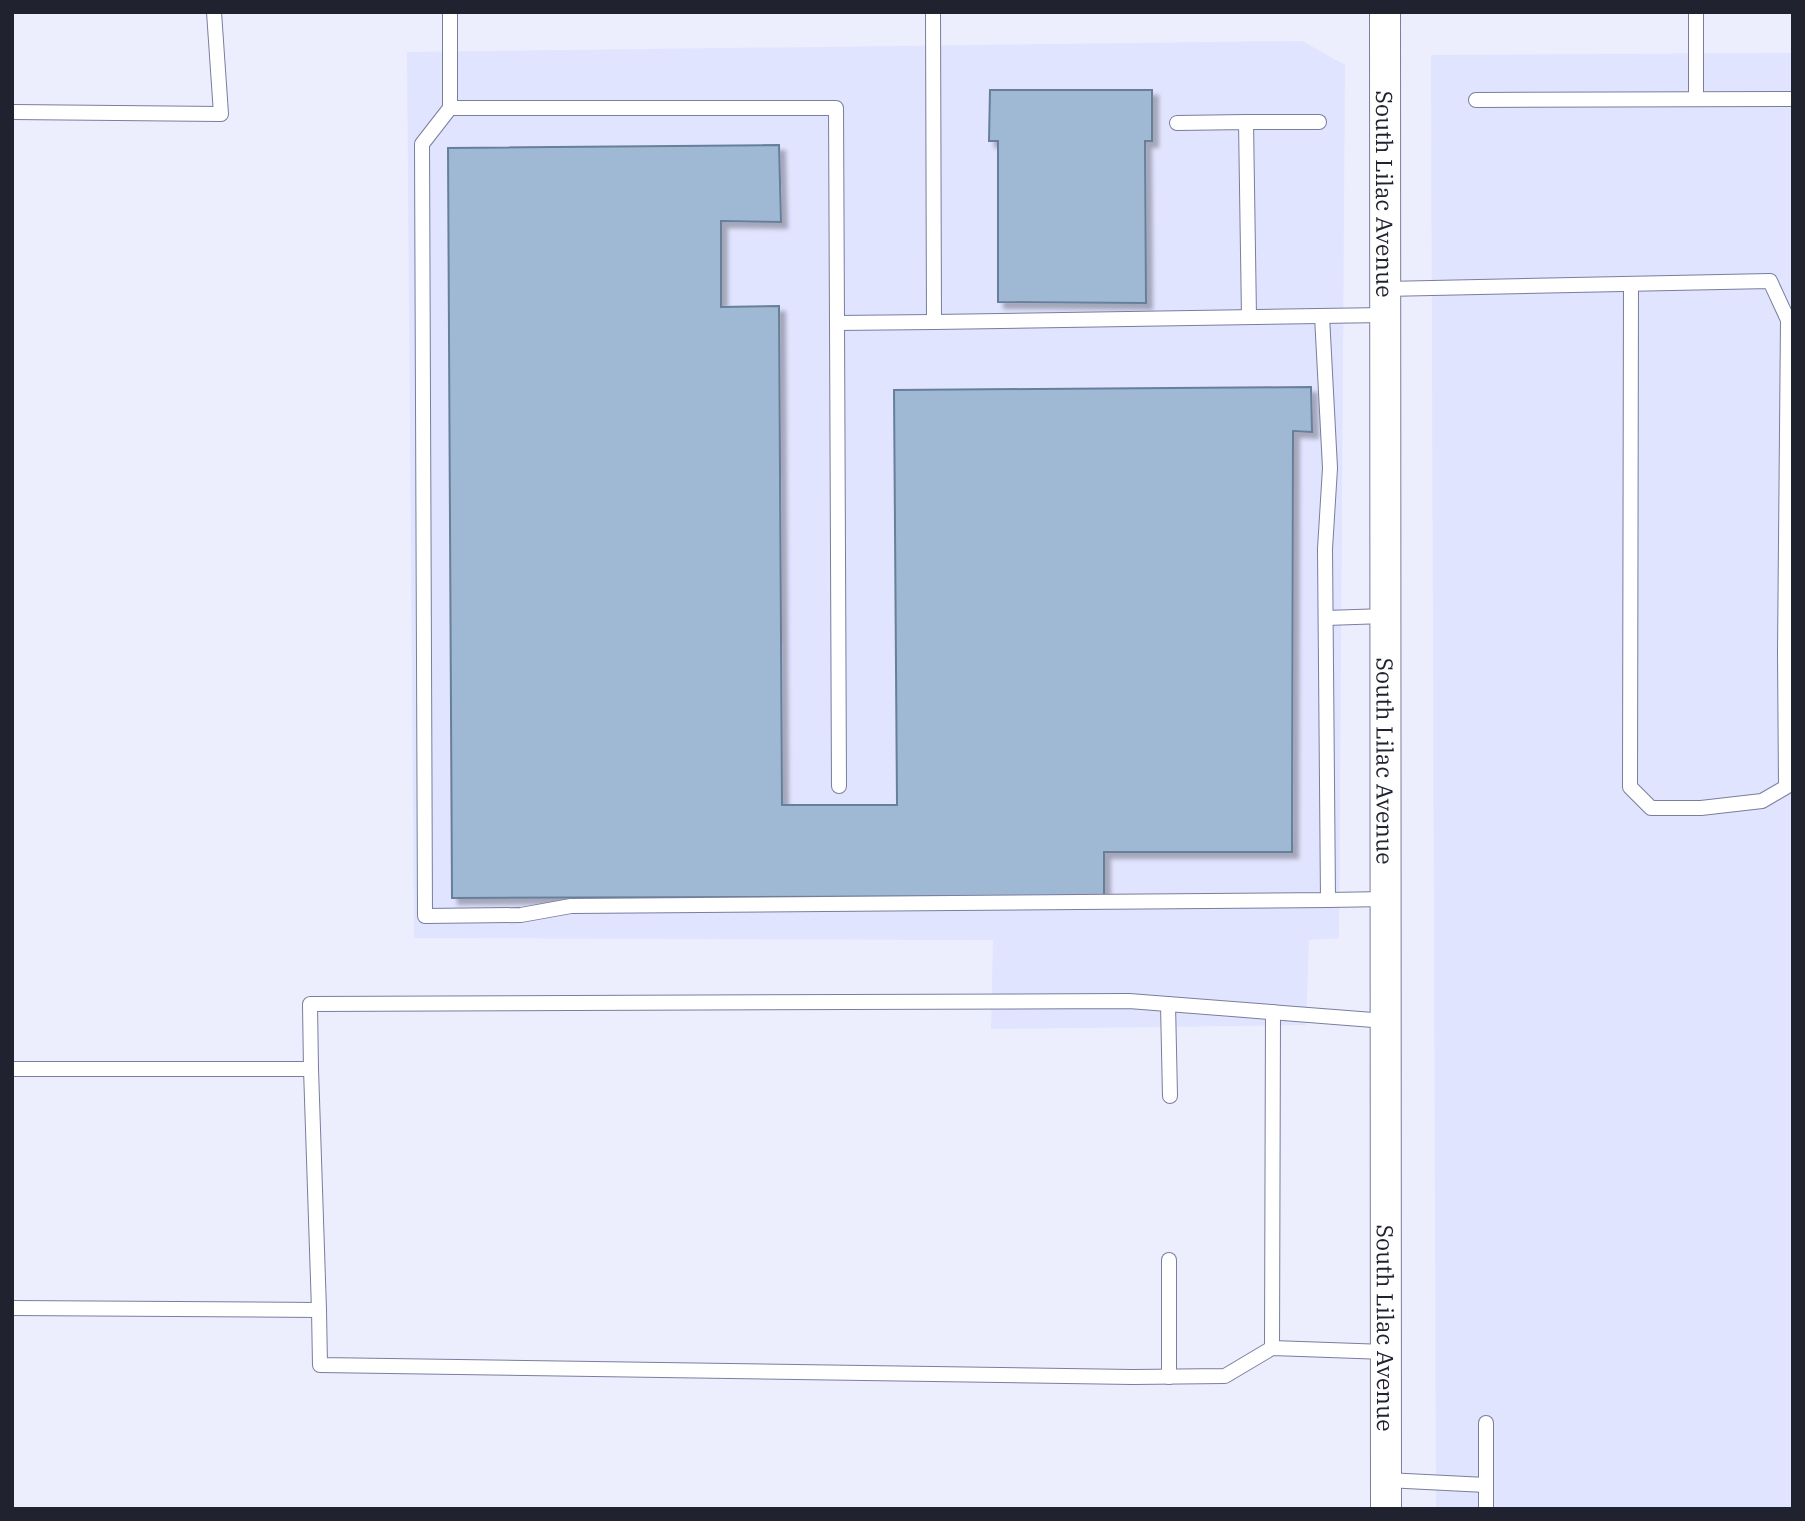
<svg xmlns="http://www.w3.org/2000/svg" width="1805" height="1521" viewBox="0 0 1805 1521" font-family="'IBM Plex Serif',serif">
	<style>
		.built { fill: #e0e4fe }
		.building { fill: #9fb9d5; stroke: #677f99; stroke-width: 2; filter: url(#shadow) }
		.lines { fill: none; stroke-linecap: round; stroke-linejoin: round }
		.lane-casing { stroke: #7a7d9e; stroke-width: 16 }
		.street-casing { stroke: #7a7d9e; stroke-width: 32 }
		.lane { stroke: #fff; stroke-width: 14 }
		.street { stroke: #fff; stroke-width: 30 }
		.labels { text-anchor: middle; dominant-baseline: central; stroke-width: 7; stroke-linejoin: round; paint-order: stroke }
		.street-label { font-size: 23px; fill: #20222f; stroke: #eceefd }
	</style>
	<defs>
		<filter id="shadow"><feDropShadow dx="6" dy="6" stdDeviation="2" flood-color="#0004"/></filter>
	</defs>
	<rect width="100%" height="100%" fill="#eceefd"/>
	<g class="built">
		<polygon points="1302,41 1345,65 1339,938 1309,940 1306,1025 991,1029 993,940 414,938 407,52"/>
		<polygon points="1793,53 1793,1509 1436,1509 1431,55"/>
	</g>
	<g class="building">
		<polygon points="990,90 1152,90 1152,141 1145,141 1146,303 998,302 998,141 989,141"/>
		<polygon points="779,145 781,222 721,221 721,307 779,306 782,805 897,805 894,390 1311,387 1312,432 1293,431 1292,852 1104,852 1104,896 452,898 448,148"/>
	</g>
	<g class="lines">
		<g class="lane-casing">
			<g id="lane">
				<polyline points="450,12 450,108 836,108 837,323 934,322"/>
				<polyline points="933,12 934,322 1385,315"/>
				<polyline points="1696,12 1696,99"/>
				<polyline points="1476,100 1793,99"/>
				<polyline points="450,108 422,144 425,916 521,915 571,906 1328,900 1325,549 1330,468 1322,316"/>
				<polyline points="12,112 221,114 214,12"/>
				<polyline points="1246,122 1319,122"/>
				<polyline points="1177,123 1246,122 1249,317"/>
				<polyline points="1631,284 1630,787 1651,808 1701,808 1762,801 1786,787 1785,653"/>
				<polyline points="1385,289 1770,281 1788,320 1785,653 1791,652"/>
				<polyline points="837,323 839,786"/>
				<polyline points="1326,618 1385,616"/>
				<polyline points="1328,900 1386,899"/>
				<polyline points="1168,1004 1170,1096"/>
				<polyline points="12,1069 311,1069 310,1004 1129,1001 1386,1021"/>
				<polyline points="311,1069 319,1310"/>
				<polyline points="1169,1260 1169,1377"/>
				<polyline points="12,1308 319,1310 320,1365 1133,1377 1225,1376 1272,1348 1386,1352"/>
				<polyline points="1272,1348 1273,1012"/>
				<polyline points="1386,1480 1486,1485"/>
				<polyline points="1486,1509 1486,1423"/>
			</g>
		</g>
		<g class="street-casing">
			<g id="street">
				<path id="s1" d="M1385 12 1386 1509"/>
			</g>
		</g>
		<use href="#lane" class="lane"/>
		<use href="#street" class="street"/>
	</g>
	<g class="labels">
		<g class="street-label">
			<text stroke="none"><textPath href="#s1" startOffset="182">South Lilac Avenue</textPath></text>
			<text stroke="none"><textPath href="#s1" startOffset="749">South Lilac Avenue</textPath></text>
			<text stroke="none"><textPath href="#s1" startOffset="1316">South Lilac Avenue</textPath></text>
		</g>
	</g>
	<rect width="1805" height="1521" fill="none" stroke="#20222f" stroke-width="28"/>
</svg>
